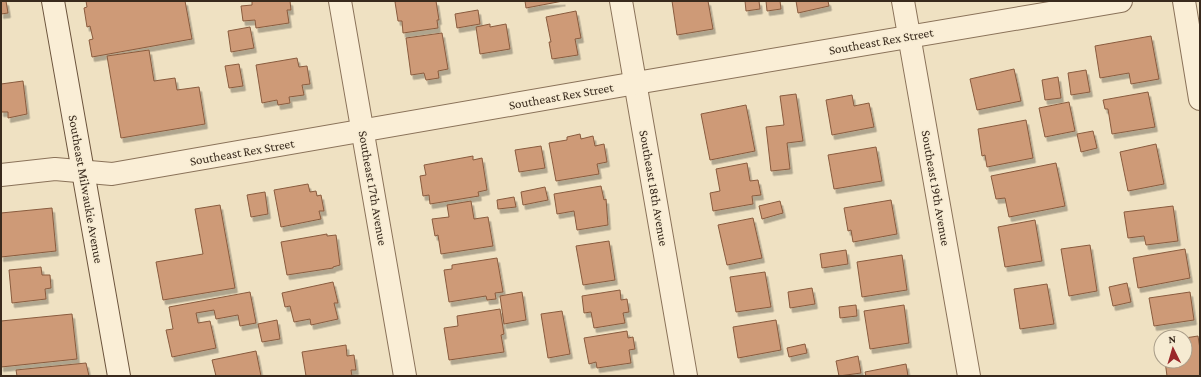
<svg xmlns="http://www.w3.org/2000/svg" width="1201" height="377" viewBox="0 0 1201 377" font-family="'Crimson Pro',serif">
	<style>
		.building { fill: #ce9a77; stroke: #895b3e; filter: url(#shadow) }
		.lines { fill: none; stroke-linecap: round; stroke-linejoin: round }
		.minor-casing { stroke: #8a7259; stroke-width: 24 }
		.tertiary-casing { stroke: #8a7259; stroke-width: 24 }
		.secondary-casing { stroke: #6b533c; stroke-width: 24 }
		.minor { stroke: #faeed6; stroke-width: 22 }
		.tertiary { stroke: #faeed6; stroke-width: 22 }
		.secondary { stroke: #faeed6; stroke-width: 22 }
		.labels { text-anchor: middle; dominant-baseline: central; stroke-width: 3; stroke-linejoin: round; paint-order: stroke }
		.street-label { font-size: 13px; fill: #392a1d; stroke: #f6ebd2 }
	</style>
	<defs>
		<filter id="shadow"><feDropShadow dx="2.5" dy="4.5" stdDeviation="0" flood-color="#0004"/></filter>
	</defs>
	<rect width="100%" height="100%" fill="#efe1c2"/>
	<g class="building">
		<polygon points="1,1 6,1 8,13 1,14"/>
		<polygon points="86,1 185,1 192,39 92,57 89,40 93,39 90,26 87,27 84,8 87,7"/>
		<polygon points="252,1 290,1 291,10 287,10 289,23 256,28 255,20 243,21 241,6 252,5"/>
		<polygon points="398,1 436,1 439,20 437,20 438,28 403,33 402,21 398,21 395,2"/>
		<polygon points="525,1 563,1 526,8"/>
		<polygon points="672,1 708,1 713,29 677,35"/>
		<polygon points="745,1 759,1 760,9 746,11"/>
		<polygon points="766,1 780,1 781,9 767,11"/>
		<polygon points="796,1 828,1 829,6 798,13"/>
		<polygon points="478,10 480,24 457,28 455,14"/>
		<polygon points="576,11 581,38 575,39 578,55 552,59 549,42 551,42 546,17"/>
		<polygon points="490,24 490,27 506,24 510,49 480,54 476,27"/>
		<polygon points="250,27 254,48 231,52 228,31"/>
		<polygon points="442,33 448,69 438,71 439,78 426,80 424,73 411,75 406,38"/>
		<polygon points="1151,36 1159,79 1131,84 1129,73 1100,78 1095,46"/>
		<polygon points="149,50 154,81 175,78 177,90 199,87 205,124 121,138 107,56"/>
		<polygon points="297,58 299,67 307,66 310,84 302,85 304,95 289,97 290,103 278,105 277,100 262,103 256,65"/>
		<polygon points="239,64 243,86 229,88 225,66"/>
		<polygon points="1014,69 1021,101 977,110 970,79"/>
		<polygon points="1086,70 1090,92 1071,95 1068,73"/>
		<polygon points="1058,77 1061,98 1045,100 1042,80"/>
		<polygon points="23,81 27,114 8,118 8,112 1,112 1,84"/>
		<polygon points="1148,92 1155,127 1112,134 1108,109 1105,109 1103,100"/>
		<polygon points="796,94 803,141 787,143 790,169 771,171 766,127 784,125 780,96"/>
		<polygon points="852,95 854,106 869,103 874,127 832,135 826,100"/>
		<polygon points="1069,102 1075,131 1045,137 1039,108"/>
		<polygon points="746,105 755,151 710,160 701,114"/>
		<polygon points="1026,120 1033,158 987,167 985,155 982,156 978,129"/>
		<polygon points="1093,131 1097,148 1081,152 1077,134"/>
		<polygon points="580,134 581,139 593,136 595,146 604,144 607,162 597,164 599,174 556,181 549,143 567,140 567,137"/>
		<polygon points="1156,144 1164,184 1128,191 1120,152"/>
		<polygon points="541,146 545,168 519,172 515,150"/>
		<polygon points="876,147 882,181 834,189 828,155"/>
		<polygon points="473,156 473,160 482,158 487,190 478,192 479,196 430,204 429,195 423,196 420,176 426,175 424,165"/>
		<polygon points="747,163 750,181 758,180 761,195 752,196 753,204 713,211 710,193 720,191 716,169"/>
		<polygon points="1056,163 1065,206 1009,217 1005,198 996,199 991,176"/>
		<polygon points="308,184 310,192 316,191 317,196 321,195 324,211 319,211 321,219 281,227 274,190"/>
		<polygon points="601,186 604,200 606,199 608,225 577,230 574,211 557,214 554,194"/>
		<polygon points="545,187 548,200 523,205 521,192"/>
		<polygon points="265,192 268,214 251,217 247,195"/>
		<polygon points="514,197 516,207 498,209 497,200"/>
		<polygon points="891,200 897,234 853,242 851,230 848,231 844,208"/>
		<polygon points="471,201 474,219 488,217 493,246 441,254 438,235 435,236 432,219 449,217 447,205"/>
		<polygon points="780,201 783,213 762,219 759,206"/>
		<polygon points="220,205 235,288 163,300 156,262 203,254 195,209"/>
		<polygon points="1173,206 1178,241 1146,245 1144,236 1128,238 1124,212"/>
		<polygon points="52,208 56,251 1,257 1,213"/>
		<polygon points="753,218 762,258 727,265 718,225"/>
		<polygon points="1035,220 1042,261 1005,267 998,227"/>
		<polygon points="327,234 327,236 336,235 340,265 333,267 333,268 287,275 281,242"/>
		<polygon points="609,241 615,280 583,285 576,246"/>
		<polygon points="1090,245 1097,291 1069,296 1061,249"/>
		<polygon points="1185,249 1190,278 1138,288 1133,258"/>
		<polygon points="846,250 848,264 822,268 820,254"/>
		<polygon points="902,255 907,290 862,297 857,262"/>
		<polygon points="497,258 503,292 495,293 496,299 487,300 486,296 449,302 444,270 452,269 452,265"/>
		<polygon points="41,267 42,275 50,275 51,288 45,289 46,299 12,303 9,270"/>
		<polygon points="765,272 771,307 736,312 730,277"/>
		<polygon points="333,282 338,303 334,303 338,319 311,325 310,319 294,322 290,306 285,307 282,293"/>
		<polygon points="1127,283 1131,302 1113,306 1109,287"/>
		<polygon points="1047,284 1054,324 1020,329 1014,289"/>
		<polygon points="812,288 815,304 790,308 788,292"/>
		<polygon points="620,290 621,300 627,299 629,312 623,313 625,323 594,328 591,312 584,313 582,296"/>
		<polygon points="250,292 256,323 240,326 238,315 216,319 214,310 196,313 198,323 210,321 216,348 172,357 166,330 173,329 169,307"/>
		<polygon points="522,292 526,320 504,324 500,296"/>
		<polygon points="1190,292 1194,320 1154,326 1149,298"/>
		<polygon points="856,305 857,316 840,318 839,307"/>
		<polygon points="904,305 909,343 870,349 864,311"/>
		<polygon points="500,309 504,334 501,335 504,352 449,360 444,328 458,326 457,316"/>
		<polygon points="562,311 570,354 548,358 541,314"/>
		<polygon points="72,314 77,359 1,367 1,321"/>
		<polygon points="277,320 280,339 262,342 258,324"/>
		<polygon points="776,320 781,350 738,358 733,327"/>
		<polygon points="627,331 628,338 633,337 635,349 629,350 631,363 597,368 596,362 589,364 584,338"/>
		<polygon points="1198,336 1200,349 1200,376 1167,376 1165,361 1185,361 1185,338"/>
		<polygon points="805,344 807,353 789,357 787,348"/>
		<polygon points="346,345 347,356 354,355 356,370 351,370 352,376 306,376 302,352"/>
		<polygon points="256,351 261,376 216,376 212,360"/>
		<polygon points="858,356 861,373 839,376 836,361"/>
		<polygon points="86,363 89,376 17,376 16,370"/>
		<polygon points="906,364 908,376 866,376 865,372"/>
	</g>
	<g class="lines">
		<g class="minor-casing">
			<g id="minor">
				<polyline points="621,1 686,376"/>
				<polyline points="903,1 969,376"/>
				<polyline points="1184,1 1200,99"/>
				<polyline points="1,175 55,169 112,174 636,83 1121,1"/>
			</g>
		</g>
		<g class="tertiary-casing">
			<polyline id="tertiary" points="340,1 405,376"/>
		</g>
		<g class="secondary-casing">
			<polyline id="secondary" points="53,1 119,376"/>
		</g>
		<use href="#minor" class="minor"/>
		<use href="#tertiary" class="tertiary"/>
		<use href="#secondary" class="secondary"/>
	</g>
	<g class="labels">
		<g class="street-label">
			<text transform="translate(881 41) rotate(-10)">Southeast Rex Street</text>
			<text transform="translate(561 96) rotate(-10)">Southeast Rex Street</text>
			<text transform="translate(242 152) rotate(-10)">Southeast Rex Street</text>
			<text transform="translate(373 188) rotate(80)">Southeast 17th Avenue</text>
			<text transform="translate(654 188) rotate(80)">Southeast 18th Avenue</text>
			<text transform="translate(936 188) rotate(80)">Southeast 19th Avenue</text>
			<text transform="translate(86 189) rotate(80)">Southeast Milwaukie Avenue</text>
		</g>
	</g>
	<rect width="1201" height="377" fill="none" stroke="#392a1d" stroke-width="4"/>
	<g transform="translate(1173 349) rotate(355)"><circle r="19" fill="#f6ebd2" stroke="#aa9e8a"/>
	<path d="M0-3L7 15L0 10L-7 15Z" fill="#9a2729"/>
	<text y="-6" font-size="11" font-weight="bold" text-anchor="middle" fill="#392a1d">N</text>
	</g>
</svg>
